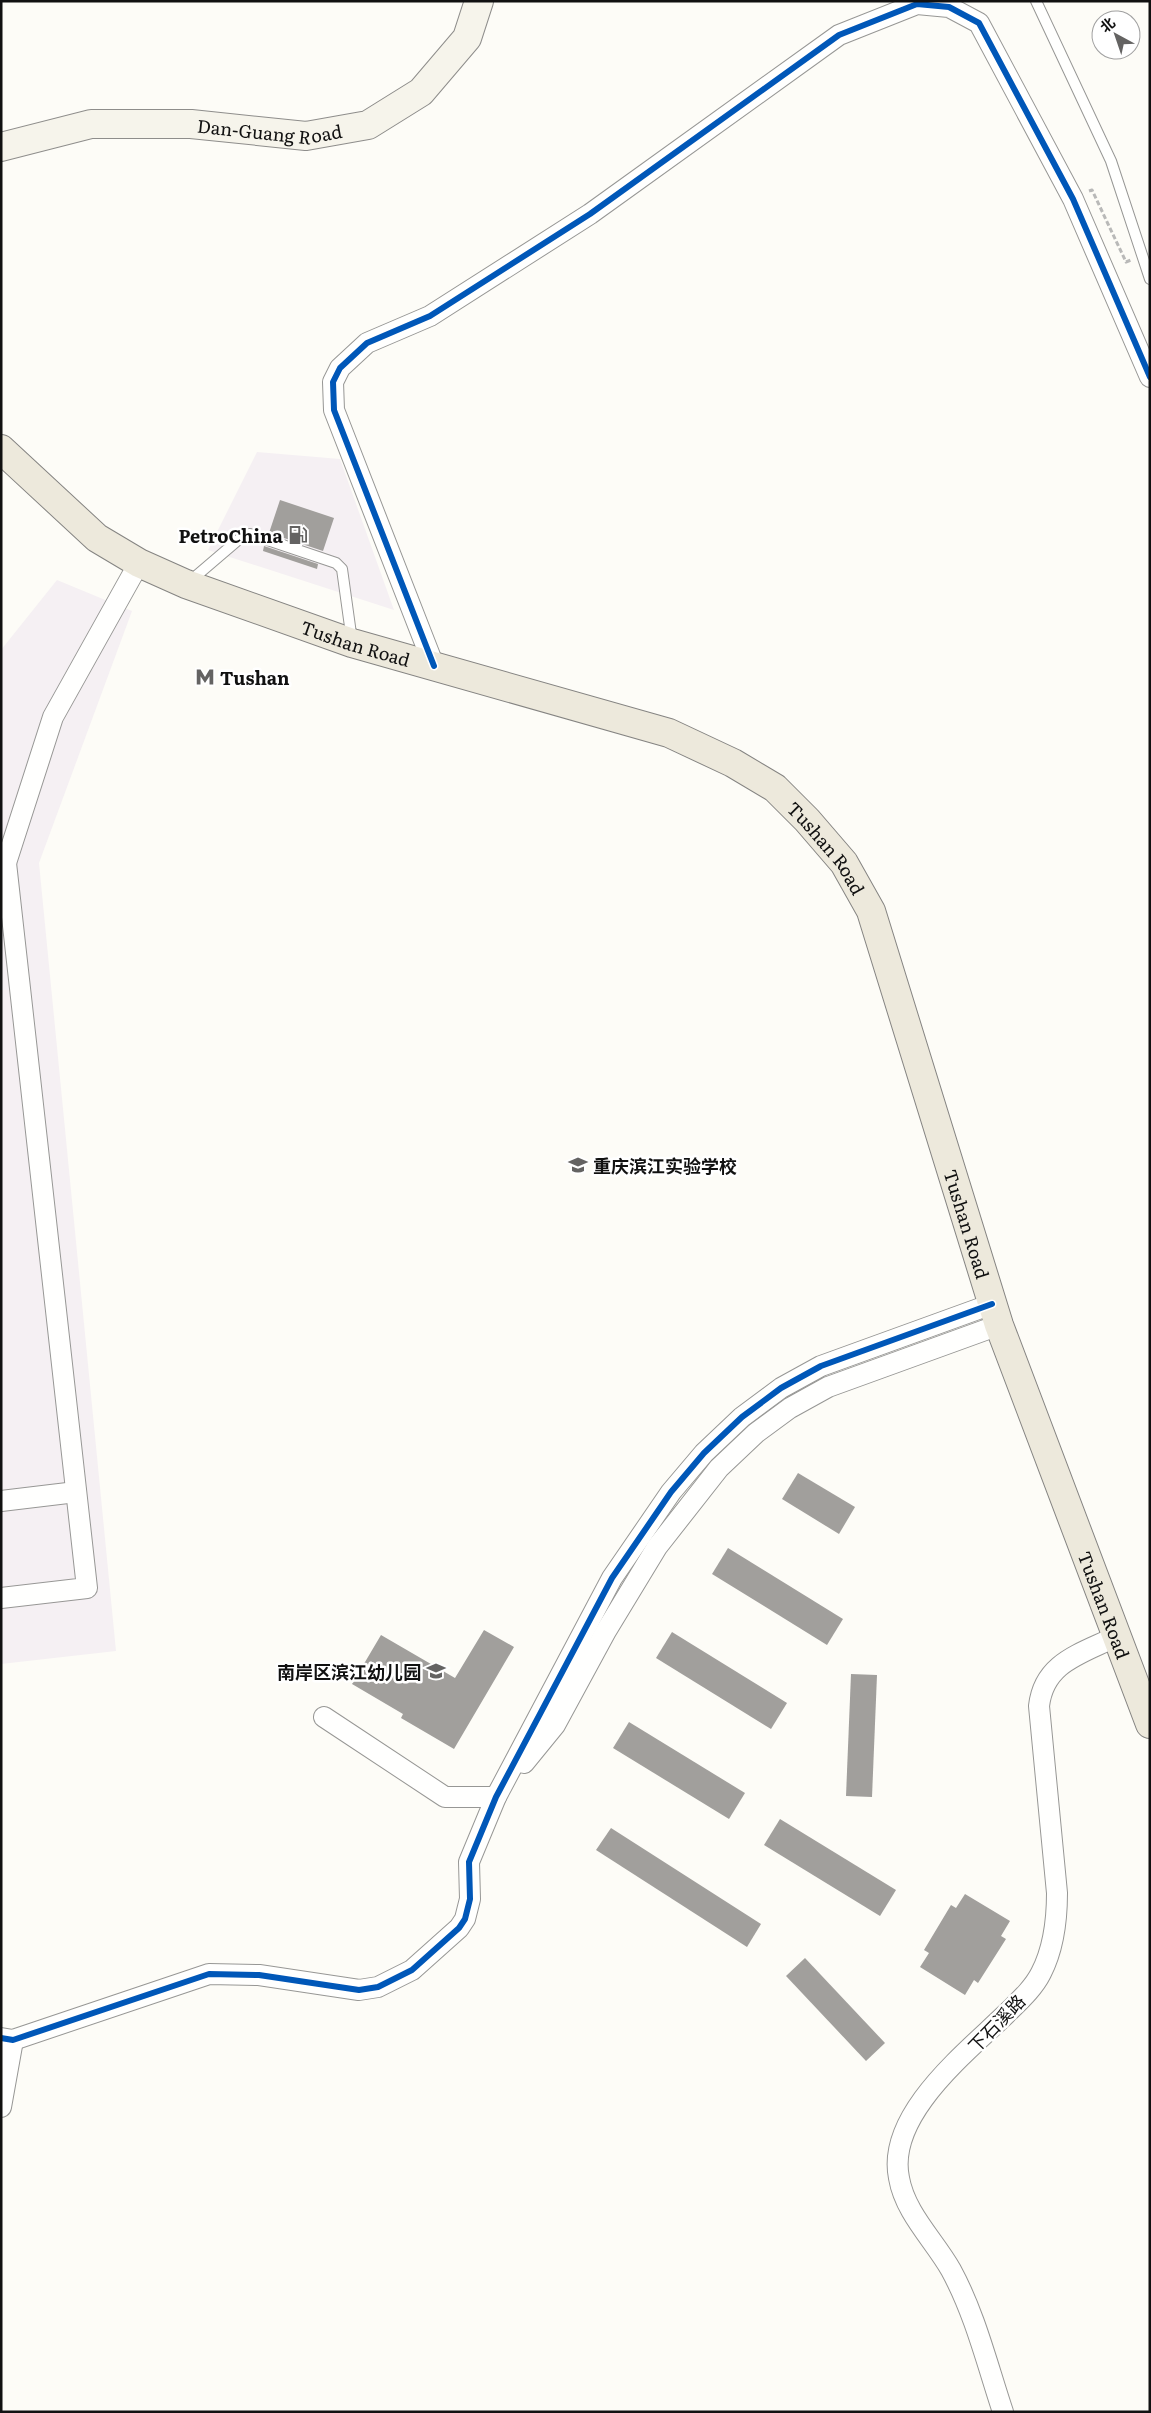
<svg xmlns="http://www.w3.org/2000/svg" width="1151" height="2413" viewBox="0 0 1151 2413" font-family="Literata,'Noto Sans SC',serif">
	<style>
		.industrial { fill: #f5f0f3 }
		.building { fill: #a19f9c }
		.lines { fill: none; stroke-linecap: round; stroke-linejoin: round }
		.service-casing { stroke: #979795; stroke-width: 12 }
		.minor-casing { stroke: #979795; stroke-width: 22 }
		.secondary-casing { stroke: #8e8d8b; stroke-width: 30 }
		.primary-casing { stroke: #858482; stroke-width: 30 }
		.path { stroke: #b9b9b8; stroke-width: 3; stroke-dasharray: 5 2.5; stroke-linecap: butt }
		.service { stroke: #fffffe; stroke-width: 10 }
		.minor { stroke: #fffffe; stroke-width: 20 }
		.secondary { stroke: #f6f4eb; stroke-width: 28 }
		.primary { stroke: #ede9dc; stroke-width: 28 }
		.cycleway-casing { stroke: #fff; stroke-width: 9 }
		.cycleway { stroke: #0057b8; stroke-width: 6 }
		.labels { text-anchor: middle; dominant-baseline: central; stroke-width: 5; stroke-linejoin: round; paint-order: stroke }
		.street-label { font-size: 18px; fill: #111; stroke: #fff }
		.poi-label { font-size: 18px; font-weight: bold; fill: #111; stroke: #fff; text-anchor: end }
	</style>
	<rect width="100%" height="100%" fill="#fdfcf7"/>
	<g class="industrial">
		<polygon points="257,452 340,459 394,610 208,550"/>
		<polygon points="57,580 132,611 39,863 116,1651 1,1664 1,650"/>
	</g>
	<g class="building">
		<polygon points="280,500 334,518 323,551 269,533"/>
		<polygon points="264,546 318,564 317,569 263,551"/>
		<polygon points="798,1473 855,1507 839,1534 782,1499"/>
		<polygon points="728,1548 843,1619 827,1645 712,1574"/>
		<polygon points="484,1630 514,1647 454,1749 401,1718 403,1714 352,1684 381,1635 455,1678"/>
		<polygon points="672,1632 787,1703 771,1729 656,1658"/>
		<polygon points="851,1674 877,1675 872,1797 846,1796"/>
		<polygon points="629,1722 745,1793 729,1819 613,1748"/>
		<polygon points="780,1819 896,1890 880,1916 764,1845"/>
		<polygon points="611,1828 761,1924 747,1947 596,1850"/>
		<polygon points="965,1894 1010,1921 1001,1936 1006,1939 978,1983 974,1980 965,1995 920,1967 929,1953 924,1950 951,1905 956,1908"/>
		<polygon points="805,1958 885,2043 866,2061 786,1976"/>
	</g>
	<g class="lines">
		<g class="service-casing">
			<g id="service">
				<polyline points="1036,1 1111,161 1150,279"/>
				<polyline points="189,582 244,535 250,534 336,563 342,569 352,641"/>
			</g>
		</g>
		<g class="minor-casing">
			<g id="minor">
				<polyline points="434,666 334,410 333,382 340,368 367,343 430,316 590,214 839,35 917,4 949,7 979,23 1073,199 1150,377"/>
				<polyline points="1,863 6,863 87,1588 1,1598"/>
				<polyline points="6,863 53,717 139,563"/>
				<polyline points="1,1501 76,1492"/>
				<polyline points="324,1717 445,1797 496,1797"/>
				<polyline points="524,1763 555,1725 606,1631 657,1547 719,1468 756,1433 790,1408 828,1387 999,1325"/>
				<polyline points="1,2038 13,2040 209,1974 259,1975 359,1990 378,1987 412,1970 459,1928 465,1919 470,1899 469,1862 496,1797 612,1578 671,1492 704,1453 742,1417 781,1388 821,1366 992,1304"/>
				<polyline points="1,2107 13,2040"/>
				<path d="M1003 2412C987 2364 975 2314 951 2270 934 2240 905 2213 899 2178 886 2115 966 2053 1006 2014 1018 2002 1033 1989 1041 1973 1054 1948 1057 1921 1057 1893L1039 1706C1044 1662 1081 1654 1117 1636"/>
			</g>
		</g>
		<g class="secondary-casing">
			<g id="secondary">
				<path id="s1" d="M1 147 91 124H191L306 136 368 125 421 92 467 38 479 1"/>
			</g>
		</g>
		<g class="primary-casing">
			<g id="primary">
				<path id="s2" d="M1 449 97 538 139 563 186 584 352 643 669 733 733 763 775 788 807 820 844 863 871 911 999 1325 1150 1724"/>
			</g>
		</g>
		<polyline class="path" points="1089,191 1092,190 1126,262 1131,260"/>
		<use href="#service" class="service"/>
		<use href="#minor" class="minor"/>
		<use href="#secondary" class="secondary"/>
		<use href="#primary" class="primary"/>
		<g class="cycleway-casing">
			<g id="cycleway">
				<polyline points="434,666 334,410 333,382 340,368 367,343 430,316 590,214 839,35 917,4 949,7 979,23 1073,199 1150,377"/>
				<polyline points="1,2038 13,2040 209,1974 259,1975 359,1990 378,1987 412,1970 459,1928 465,1919 470,1899 469,1862 496,1797 612,1578 671,1492 704,1453 742,1417 781,1388 821,1366 992,1304"/>
			</g>
		</g>
		<use href="#cycleway" class="cycleway"/>
	</g>
	<defs>
		<g id="fuel-bare" transform="scale(1.5)"><path d="M-5.5-6h7V0h2V4h1.3V-2.5L3-4.5l.8-.8L6-3V5H2.5V1h-1V6h-7ZM-4.2-4.7v3.2H.2V-4.7Z" fill="#646362" stroke="#fff" stroke-width="2.5" paint-order="stroke"/></g>
		<g id="metro-bare" transform="scale(1.5)"><path d="M-5.5 5V-5H-3L0 0L3-5H5.5V5H3V-.5L0 4L-3-.5V5Z" fill="#646362" stroke="#fff" stroke-width="2.5" paint-order="stroke"/></g>
		<g id="school-bare" transform="scale(1.5)"><path d="M0-5L7-2L0 1L-7-2ZM-4 1L0 2.5L4 1V4Q0 6-4 4Z" fill="#646362" stroke="#fff" stroke-width="2.5" paint-order="stroke"/></g>
	</defs>
	<g fill-rule="evenodd">
		<use href="#fuel-bare" x="298" y="535"/>
		<use href="#metro-bare" x="205" y="677"/>
		<use href="#school-bare" x="578" y="1165"/>
		<use href="#school-bare" x="436" y="1671"/>
	</g>
	<g class="labels">
		<g class="street-label">
			<text stroke="none"><textPath href="#s1" startOffset="272">Dan-Guang Road</textPath></text>
			<text stroke="none"><textPath href="#s2" startOffset="411">Tushan Road</textPath></text>
			<text stroke="none"><textPath href="#s2" startOffset="936">Tushan Road</textPath></text>
			<text stroke="none"><textPath href="#s2" startOffset="1341">Tushan Road</textPath></text>
			<text stroke="none"><textPath href="#s2" startOffset="1746">Tushan Road</textPath></text>
			<text transform="translate(996 2023) rotate(-46)">下石溪路</text>
		</g>
		<g class="poi-label">
			<text x="283" y="535">PetroChina</text>
			<text x="220" y="677" text-anchor="start">Tushan</text>
			<text x="593" y="1165" text-anchor="start">重庆滨江实验学校</text>
			<text x="421" y="1671">南岸区滨江幼儿园</text>
		</g>
	</g>
	<rect width="1151" height="2413" fill="none" stroke="#111111" stroke-width="5"/>
	<g transform="translate(1116 35) rotate(320)"><circle r="24" fill="#ffffff" stroke="#a0a0a0"/>
	<path d="M0-4L9 19L0 12L-9 19Z" fill="#646362"/>
	<text y="-8" font-size="14" font-weight="bold" text-anchor="middle" fill="#111111">北</text>
	</g>
</svg>
